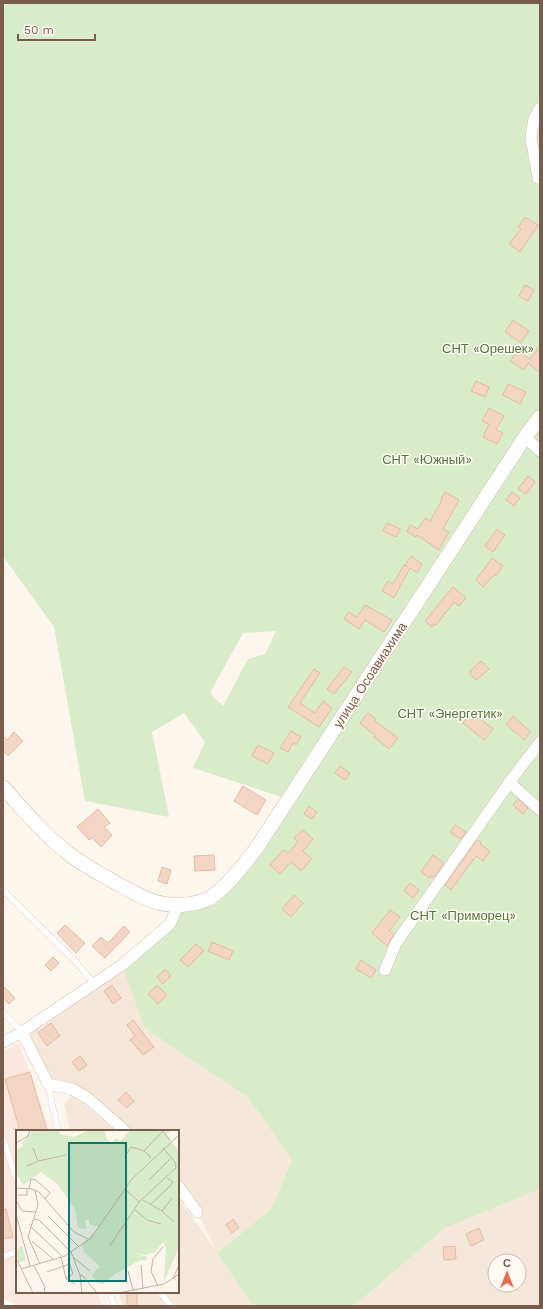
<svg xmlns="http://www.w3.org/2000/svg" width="543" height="1309" viewBox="0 0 543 1309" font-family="'Work Sans',sans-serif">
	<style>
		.residential { fill: #f5e8da; fill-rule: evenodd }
		.commercial { fill: #fde8e0 }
		.green { fill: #d8ecc9; fill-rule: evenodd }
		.building { fill: #f3d5c3; stroke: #e6bba3 }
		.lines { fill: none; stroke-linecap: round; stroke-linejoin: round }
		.service-casing { stroke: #d1beb0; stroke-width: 6 }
		.minor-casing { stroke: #d1beb0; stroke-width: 12 }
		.tertiary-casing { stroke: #d1beb0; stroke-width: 15 }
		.service { stroke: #fff; stroke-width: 5.5 }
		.minor { stroke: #fff; stroke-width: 11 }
		.tertiary { stroke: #fff; stroke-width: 14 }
		.labels { text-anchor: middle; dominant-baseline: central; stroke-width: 3; stroke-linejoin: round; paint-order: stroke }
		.park-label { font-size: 13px; fill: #537a41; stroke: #fffaf3 }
		.street-label { font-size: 13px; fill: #7a5c4d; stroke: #fffaf3 }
		.inset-road { fill: none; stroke: #c5b3a7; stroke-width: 1 }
		.view { fill: #0f766e; fill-opacity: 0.15; stroke: #0f766e; stroke-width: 2 }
		.inset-edge { fill: none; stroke: #7a5c4d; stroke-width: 2 }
	</style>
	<rect width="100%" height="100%" fill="#fdf6ec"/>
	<g class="residential">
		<polygon points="122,965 144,1027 181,1053 247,1096 292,1160 271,1209 217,1253 253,1306 122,1306 119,1292 178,1292 178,1199 192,1217 216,1250 197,1212 178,1186 178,1131 125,1131 89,1099 48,1084 22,1032"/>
		<polygon points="73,1095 115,1131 70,1131 64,1104"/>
		<path d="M540 1189V1306H354L445 1228ZM495 1261H519V1285H495Z"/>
	</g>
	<polygon class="commercial" points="19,1043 50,1131 17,1131 17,1292 98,1292 101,1306 3,1306 3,1051"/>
	<path class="green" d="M3 3H540V1189L445 1228 354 1306H253L217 1253 271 1209 292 1160 247 1096 181 1053 144 1027 122 965 170 924 178 906 210 898 288 799 193 768 205 742 184 713 152 732 169 817 85 801 54 627 3 556ZM276 631 265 654 248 659 223 706 210 693 243 633Z"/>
	<g class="building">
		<polygon points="525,217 538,225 520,252 509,244 521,229 518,227"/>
		<polygon points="525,285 534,290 528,301 519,296"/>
		<polygon points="513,320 529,331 521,343 505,332"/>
		<polygon points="540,346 540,373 528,363 524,370 510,361 518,351 530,359"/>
		<polygon points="476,381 489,387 485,397 471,391"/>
		<polygon points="508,384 526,392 520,404 503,395"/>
		<polygon points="489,408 504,416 496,430 503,433 497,444 483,437 489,424 482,421"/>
		<polygon points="528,476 535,482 526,494 518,489"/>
		<polygon points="445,492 459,500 443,529 449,532 439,550 417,535 416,537 407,532 410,525 418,529 425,518 430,521 442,500 441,499"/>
		<polygon points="512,492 520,498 514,506 506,500"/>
		<polygon points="387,523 400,529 396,537 383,531"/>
		<polygon points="497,529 505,535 493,552 485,546"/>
		<polygon points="411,556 422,564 417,573 410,568 394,598 382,591 388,581 393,584 404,565 408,567 405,565"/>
		<polygon points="492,558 503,566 496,576 495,574 483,587 476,580"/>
		<polygon points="453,587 466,598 459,606 454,602 436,625 434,624 432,627 425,621"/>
		<polygon points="365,605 392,620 384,632 365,620 359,629 344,619 348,612 357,617"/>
		<polygon points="481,661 489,669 476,680 469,672"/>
		<polygon points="344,667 352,672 334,694 327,689"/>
		<polygon points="314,669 320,673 300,703 315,713 323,701 332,708 319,727 288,707"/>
		<polygon points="472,712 493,729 484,740 463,723"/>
		<polygon points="368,713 376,719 375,721 398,738 389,749 374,737 375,735 360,723"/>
		<polygon points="513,716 531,732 524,740 506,724"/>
		<polygon points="291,731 301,737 296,745 293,743 288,752 280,748"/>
		<polygon points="14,732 23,741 8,756 3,751 3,736 7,740"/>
		<polygon points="258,745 274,753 268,764 252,756"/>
		<polygon points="340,766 350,773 345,780 335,773"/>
		<polygon points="243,786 266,800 257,815 234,801"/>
		<polygon points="518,799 528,808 523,814 513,805"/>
		<polygon points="309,806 317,812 312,819 304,814"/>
		<polygon points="98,809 110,823 104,827 112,835 101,847 92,838 89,840 77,827"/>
		<polygon points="455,825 466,832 461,839 450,832"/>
		<polygon points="303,830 313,839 303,851 312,859 301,871 291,862 280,874 270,865 283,850 288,853 298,842 294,838"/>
		<polygon points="477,840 481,842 480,844 490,851 483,861 476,856 451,890 445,885"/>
		<polygon points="214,855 215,870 195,871 194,856"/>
		<polygon points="433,855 444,863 434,877 431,876 430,878 421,872"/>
		<polygon points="162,867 171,870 167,884 158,881"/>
		<polygon points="410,883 419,890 413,898 404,891"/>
		<polygon points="294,895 303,903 291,917 282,909"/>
		<polygon points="390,910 400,917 389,931 394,934 387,946 372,933"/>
		<polygon points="65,925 85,943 76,953 57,933"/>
		<polygon points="124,926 130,932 105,958 92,946 101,937 108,943"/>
		<polygon points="212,942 233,951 229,960 208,951"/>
		<polygon points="196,944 204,951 188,967 180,960"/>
		<polygon points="53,957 59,963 51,971 45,965"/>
		<polygon points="361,960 376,970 371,978 356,969"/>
		<polygon points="165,969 171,976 163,984 157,977"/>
		<polygon points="112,985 121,998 113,1004 104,991"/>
		<polygon points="157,985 167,995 158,1004 148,994"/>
		<polygon points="3,986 15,998 9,1004 3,998"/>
		<polygon points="133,1020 154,1047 143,1055 130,1040 135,1036 127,1025"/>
		<polygon points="51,1023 60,1036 47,1046 38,1033"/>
		<polygon points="80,1056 87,1065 79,1071 72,1062"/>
		<polygon points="30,1072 47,1131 20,1131 5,1079"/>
		<polygon points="126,1092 134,1101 127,1108 118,1100"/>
		<polygon points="6,1209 13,1237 3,1239 3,1210"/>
		<polygon points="233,1219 239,1228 232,1233 226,1225"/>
		<polygon points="479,1228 484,1240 471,1246 466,1234"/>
		<polygon points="455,1246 456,1259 444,1260 443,1247"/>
		<rect x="127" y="1292" width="10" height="14"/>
	</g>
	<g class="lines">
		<g class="service-casing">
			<g id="service">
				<polyline points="3,890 76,962 94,983"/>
				<polyline points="3,1012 22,1032"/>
				<polyline points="48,1084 58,1131"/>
				<polyline points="3,1139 17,1180"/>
				<polyline points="3,1257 17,1251"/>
				<polyline points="110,1292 114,1306"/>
				<polyline points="160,1292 171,1306"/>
				<polyline points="3,1301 12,1306"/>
			</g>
		</g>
		<g class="minor-casing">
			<g id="minor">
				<polyline points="538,178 531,137 534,119 540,108"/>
				<polyline points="525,437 540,451"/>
				<polyline points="509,782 540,810"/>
				<polyline points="385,970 396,943 514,776 540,742"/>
				<polyline points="22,1032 48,1084 72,1089 89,1099 125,1131"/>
				<polyline points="3,1042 22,1032 122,965 170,924 178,906"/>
				<polyline points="178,1186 197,1212"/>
			</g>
		</g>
		<g class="tertiary-casing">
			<path id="tertiary" d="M3 787C24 811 45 835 69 854 82 864 97 872 111 880 138 895 158 909 190 904 196 903 205 901 210 898 227 887 244 864 256 849L525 437 540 417"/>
		</g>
		<use href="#service" class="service"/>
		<use href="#minor" class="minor"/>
		<use href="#tertiary" class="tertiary"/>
	</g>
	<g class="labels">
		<g class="park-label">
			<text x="488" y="348">СНТ «Орешек»</text>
			<text x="427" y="459">СНТ «Южный»</text>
			<text x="450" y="713">СНТ «Энергетик»</text>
			<text x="463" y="915">СНТ «Приморец»</text>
		</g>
		<g class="street-label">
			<text transform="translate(370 675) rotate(-57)">улица Осоавиахима</text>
		</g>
	</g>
	<g transform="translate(16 1130)">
		<rect width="163" height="163" fill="#fdf6ec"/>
		<path d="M15 0H42L45 4 58 7 73 0H88L91 10 96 13 100 8 105 11 114 0H155L150 5 163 21V118L148 151 150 118 147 112 139 122 130 125 119 123 131 127 130 131 125 130 100 143 87 154 81 153 76 145 84 136 68 122 66 115 83 97 73 94V89L69 91 71 99 62 98 59 79 41 54 25 42 7 55 3 47H0V20L7 16 6 12 15 3ZM4 116H6L10 130 3 133 0 122Z" fill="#d8ecc9"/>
		<path class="inset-road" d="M146 0 154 10M0 13 12 6 14 0M17 18 22 31M128 21 147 1M110 32 109 26 115 17 128 21 134 26V29M11 36 22 31 50 25M133 50 154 29M0 58 16 59 23 62 58 102 72 109M13 58 15 49 20 50 34 63 29 69M109 59 123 72M19 60 22 75 15 97 46 126M0 65H11V58M0 70 6 81 20 82M127 70 146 81 158 92M135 74 154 56 157 52 151 48M119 80 131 90 145 94M146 81 156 68M0 84 14 136M32 86 63 117M18 89 23 90 55 122 64 145 66 163M15 97 12 107 24 134M16 111 37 129M94 116 123 72 160 38 159 32 147 18M45 127 50 149 59 154M0 128 17 163M58 128 74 141M125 135 127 159M18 136 29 157 28 163M5 139 49 126 75 108 116 49 163 5M112 141 117 160M31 142 54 134M64 145 67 146 81 163M50 148 57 144 52 129M157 149 163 135M142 156 135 141 137 129 147 117M102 163 148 154 163 144"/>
		<path class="view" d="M53 13H110V151H53Z"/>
		<rect width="163" height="163" class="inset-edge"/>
	</g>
	<rect width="543" height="1309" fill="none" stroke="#7a5c4d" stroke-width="8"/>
	<g transform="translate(507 1273)"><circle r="19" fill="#fffaf3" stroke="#cabbb1"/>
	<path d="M0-3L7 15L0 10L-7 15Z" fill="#e76f51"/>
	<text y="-6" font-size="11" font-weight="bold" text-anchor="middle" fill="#7a5c4d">С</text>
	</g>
	<path d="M18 34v6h77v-6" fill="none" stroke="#7a5c4d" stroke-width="2"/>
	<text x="24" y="34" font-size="12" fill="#7a5c4d" stroke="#fffaf3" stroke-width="3" paint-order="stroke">50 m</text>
</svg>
